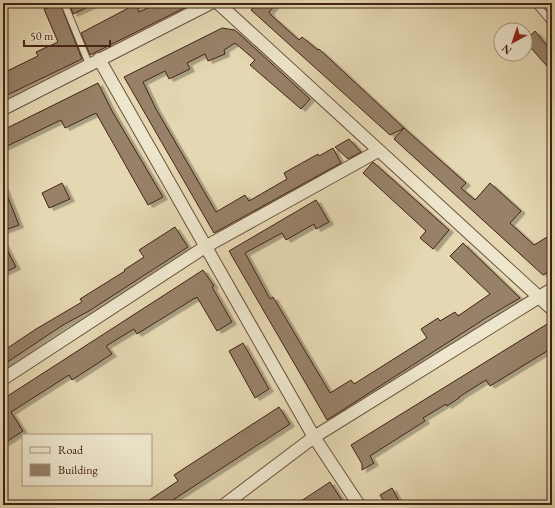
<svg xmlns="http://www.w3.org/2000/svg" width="555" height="508" viewBox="0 0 555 508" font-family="'EB Garamond',serif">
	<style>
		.building { fill: #978167; stroke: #432316; filter: url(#shadow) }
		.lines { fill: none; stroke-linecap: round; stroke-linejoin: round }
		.service-casing { stroke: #6b503d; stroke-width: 8 }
		.minor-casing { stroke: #6b503d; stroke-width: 14 }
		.service { stroke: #ede5cc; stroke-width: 6 }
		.minor { stroke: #ede5cc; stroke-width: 12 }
	</style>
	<defs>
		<filter id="shadow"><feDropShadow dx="4.5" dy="2.5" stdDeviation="0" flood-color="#0004"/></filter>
	</defs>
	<rect width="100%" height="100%" fill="#e4d7b1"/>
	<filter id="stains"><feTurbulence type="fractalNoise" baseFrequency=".005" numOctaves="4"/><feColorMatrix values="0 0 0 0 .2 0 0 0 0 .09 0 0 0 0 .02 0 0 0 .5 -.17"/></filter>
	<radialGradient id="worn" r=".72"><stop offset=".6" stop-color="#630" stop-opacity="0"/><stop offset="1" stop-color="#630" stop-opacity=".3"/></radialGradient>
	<g class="building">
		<polygon points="60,3 82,59 3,97 3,73 38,56 36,52 58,42 44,9"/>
		<polygon points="69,3 97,3 73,14"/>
		<polygon points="158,3 194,3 90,55 81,33 136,4 139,12"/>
		<polygon points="257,3 277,3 269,12 272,16 299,40 302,37 318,50 319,49 404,128 390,135 251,10"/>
		<polygon points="222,28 235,30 310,99 301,109 250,65 255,60 235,43 224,50 225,54 208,61 205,54 187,63 190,69 169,79 165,71 143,82 156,109 216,212 245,195 249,201 287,179 284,173 318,154 319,156 333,148 341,163 214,233 124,77"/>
		<polygon points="535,31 552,52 552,72 525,41"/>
		<polygon points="98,83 112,111 163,197 148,205 96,113 65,128 61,120 3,148 3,130"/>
		<polygon points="404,128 466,183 461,188 475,200 490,183 521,211 510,223 534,245 552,234 552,269 543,275 394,139"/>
		<polygon points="349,139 361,152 348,159 335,147"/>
		<polygon points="373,162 449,230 433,249 420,238 426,231 363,173"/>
		<polygon points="62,183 70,199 49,208 42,193"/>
		<polygon points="3,185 19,225 3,231"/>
		<polygon points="316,200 329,222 316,229 314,224 286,240 282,233 245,253 270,299 273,297 330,393 351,380 354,384 427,338 421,329 438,318 440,321 455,312 458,316 490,294 450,256 463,243 520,298 486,318 327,420 229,251"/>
		<polygon points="175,227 188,247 89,311 63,325 3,365 3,351 36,329 82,302 80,299 125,271 124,270 144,257 139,250"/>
		<polygon points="3,242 16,267 3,273"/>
		<polygon points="203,270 214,286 212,287 232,322 217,331 197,297 195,299 195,298 137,334 134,329 106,346 112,354 72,380 69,375 11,412 23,431 3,444 3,399"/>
		<polygon points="552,321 552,348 490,386 486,380 459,397 459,398 447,406 446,404 423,418 425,421 370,456 374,463 362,470 362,464 351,445"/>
		<polygon points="243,343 269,389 255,398 229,351"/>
		<polygon points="279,407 290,424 165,505 142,505 178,481 174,475"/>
		<polygon points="330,482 345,505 295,505"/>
		<polygon points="392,488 401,505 386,505 380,495"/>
	</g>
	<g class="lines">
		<g class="service-casing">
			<g id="service">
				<polyline points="64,3 89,64"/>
				<polyline points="535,3 552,23"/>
			</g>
		</g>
		<g class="minor-casing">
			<g id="minor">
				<polyline points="218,3 552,309"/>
				<polyline points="99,59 314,437 359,505"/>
				<polyline points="3,109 211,3"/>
				<polyline points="3,379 205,247 378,151"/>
				<polyline points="224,505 314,437 552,289"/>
			</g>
		</g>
		<use href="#service" class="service"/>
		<use href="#minor" class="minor"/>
	</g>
	<rect width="555" height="508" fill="none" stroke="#e4d7b1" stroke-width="16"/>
	<rect x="4" y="4" width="547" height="500" fill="none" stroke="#432316" stroke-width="2"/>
	<rect x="8" y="8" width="539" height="492" fill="none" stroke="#432316"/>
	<rect x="22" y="434" width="130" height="52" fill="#ede5cc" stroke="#a99783"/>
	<rect x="30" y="447" width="20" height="6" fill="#ede5cc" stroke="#a99783"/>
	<text x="58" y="454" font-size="12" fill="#432316">Road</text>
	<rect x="30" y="464" width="20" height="12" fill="#978167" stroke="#a99783"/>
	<text x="58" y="474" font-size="12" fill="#432316">Building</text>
	<g transform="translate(513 42) rotate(220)"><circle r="19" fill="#ede5cc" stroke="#a99783"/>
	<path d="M0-3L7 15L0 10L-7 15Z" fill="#8f2418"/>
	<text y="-6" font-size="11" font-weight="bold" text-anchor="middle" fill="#432316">N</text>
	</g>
	<path d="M24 40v6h86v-6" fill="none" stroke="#432316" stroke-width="2"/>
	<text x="30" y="40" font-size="12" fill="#432316" stroke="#ede5cc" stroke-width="3" paint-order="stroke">50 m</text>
	<rect width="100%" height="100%" filter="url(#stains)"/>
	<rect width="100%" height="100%" fill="url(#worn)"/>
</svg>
